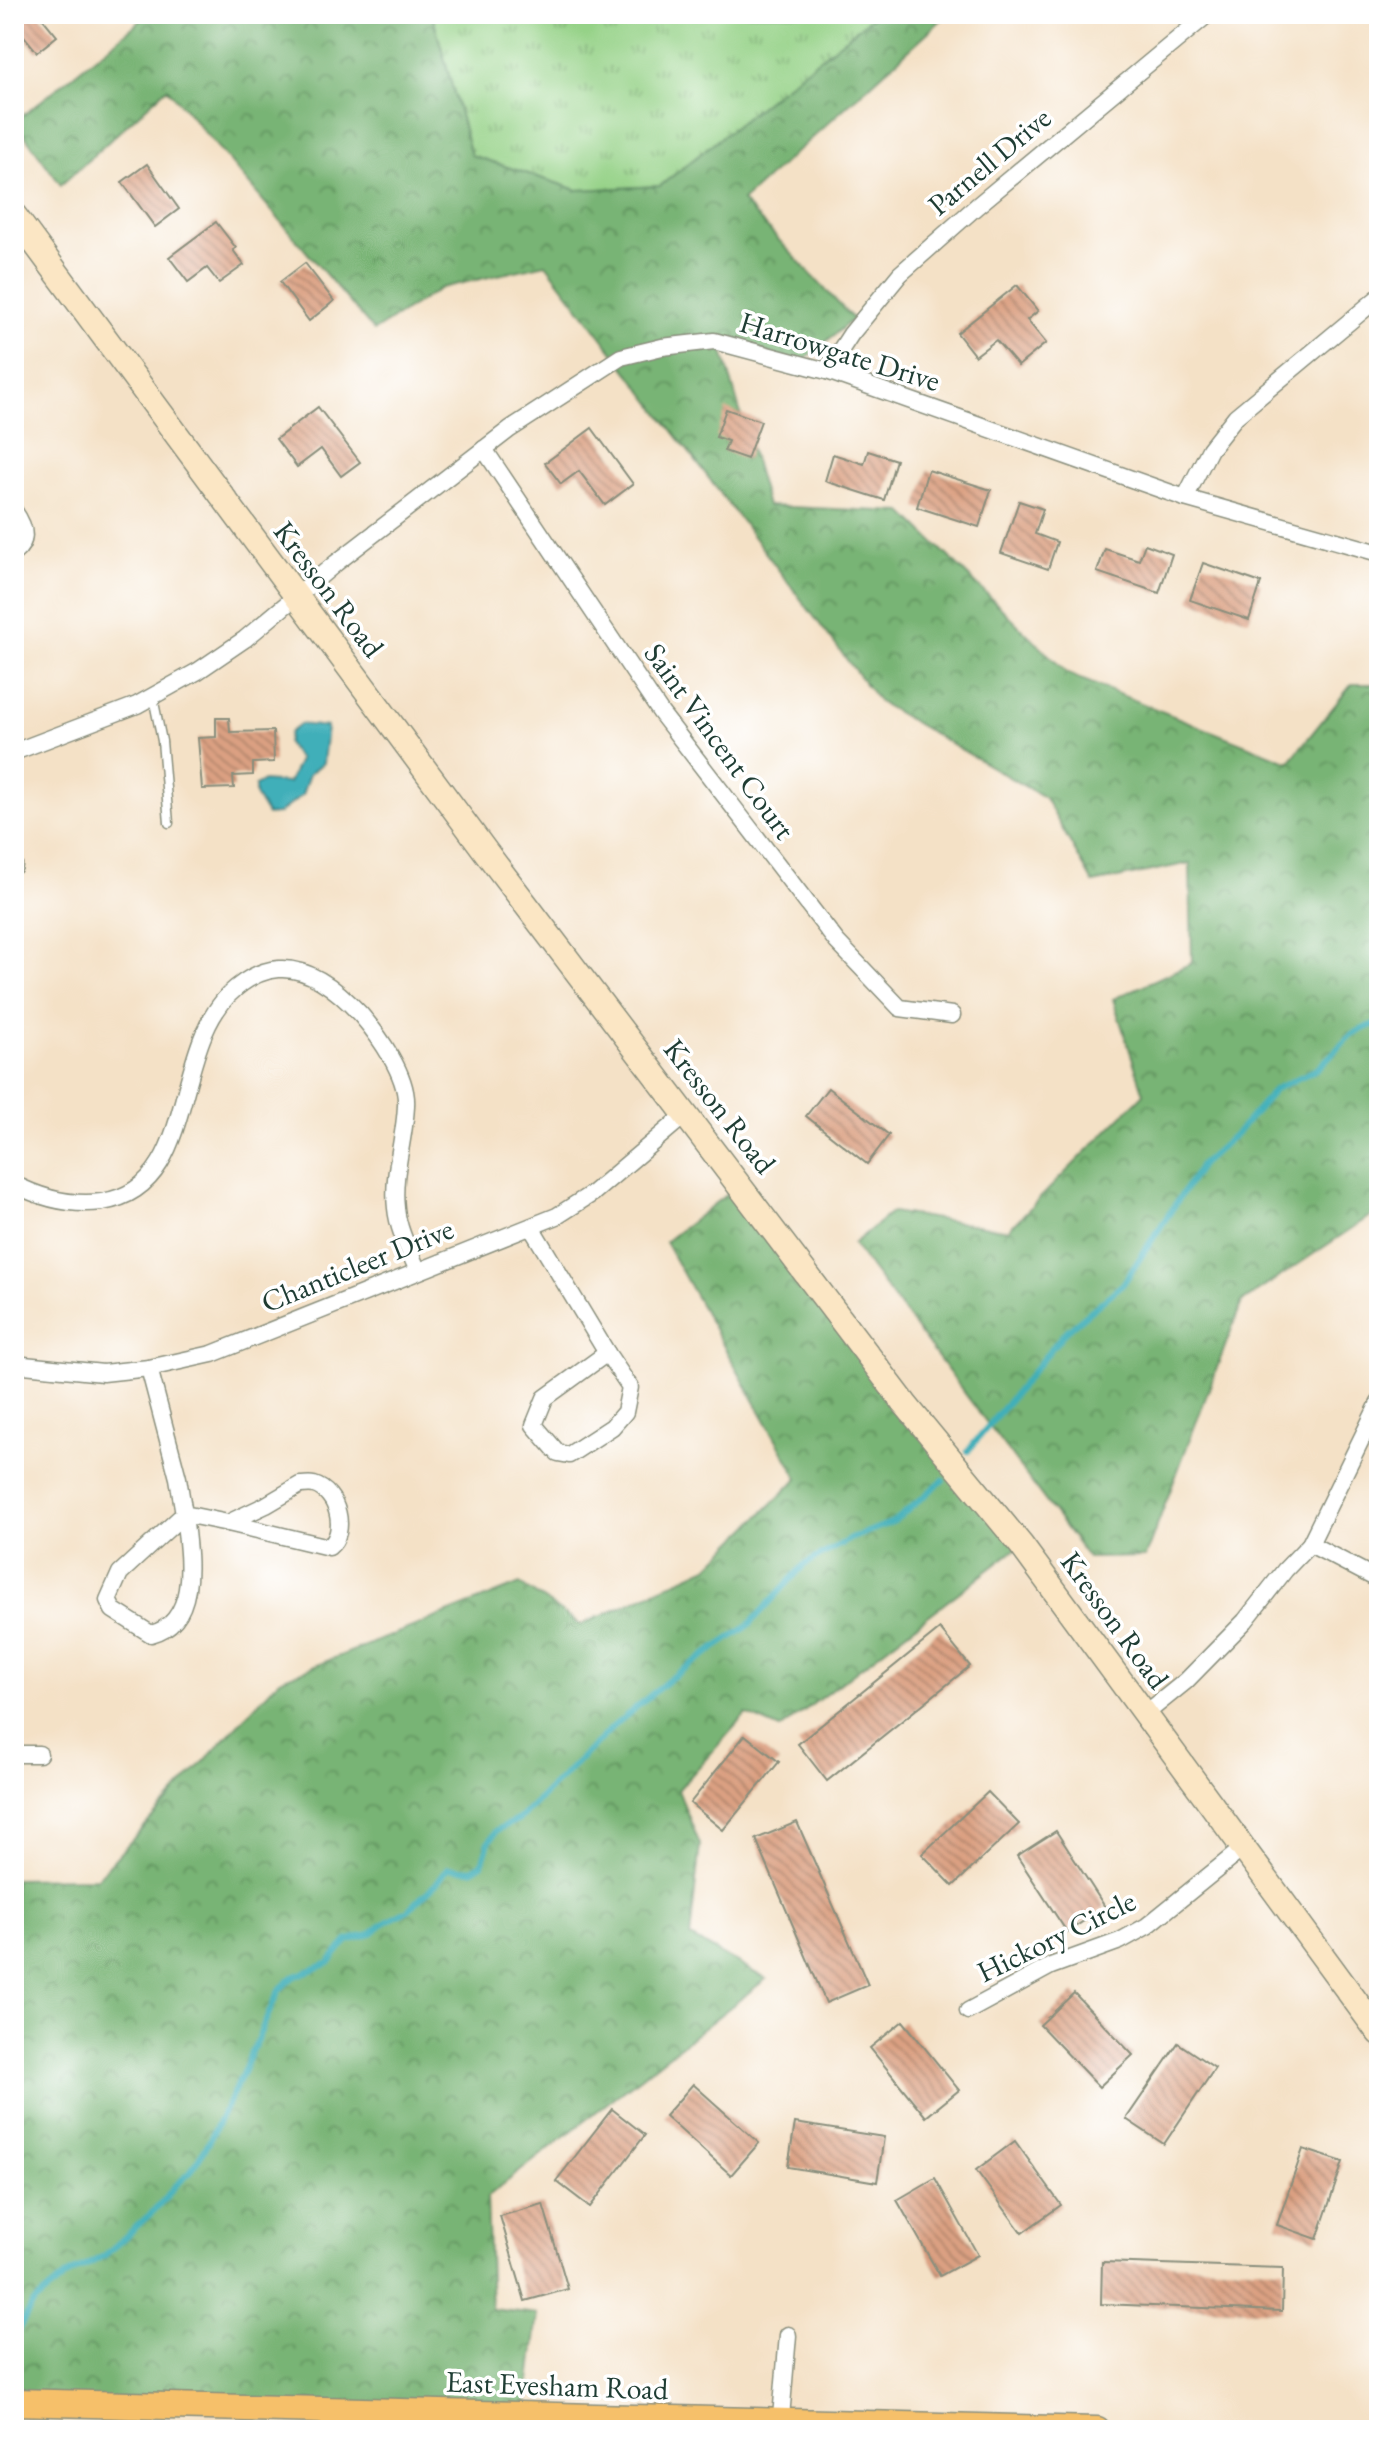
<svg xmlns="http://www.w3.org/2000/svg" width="1393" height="2444" viewBox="0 0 1393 2444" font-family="'EB Garamond',serif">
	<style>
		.grass { fill: url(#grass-tufts); stroke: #5a885e; stroke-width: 2 }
		.forest { fill: url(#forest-crowns); stroke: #4c7854; stroke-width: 2 }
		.water { fill: #3fafb9; stroke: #2f7676; stroke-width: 2 }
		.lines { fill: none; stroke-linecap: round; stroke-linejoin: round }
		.stream { stroke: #3fafb9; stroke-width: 6 }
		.building { fill: url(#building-back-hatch) }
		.lane-casing { stroke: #8a8f7d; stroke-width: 11 }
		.street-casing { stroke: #8a8f7d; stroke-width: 19 }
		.secondary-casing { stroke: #8a8f7d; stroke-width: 27 }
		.primary-casing { stroke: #8a8f7d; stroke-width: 29 }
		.lane { stroke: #fff; stroke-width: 8 }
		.street { stroke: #fff; stroke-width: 16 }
		.secondary { stroke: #fbe6c4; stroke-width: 24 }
		.primary { stroke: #f6c06b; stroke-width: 26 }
		.labels { text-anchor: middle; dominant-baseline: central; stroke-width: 7; stroke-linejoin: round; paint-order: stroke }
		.street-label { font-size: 30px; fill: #1f3d34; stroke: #fff }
	</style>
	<defs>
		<pattern id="grass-tufts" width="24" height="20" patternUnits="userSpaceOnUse" patternTransform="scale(2)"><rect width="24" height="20" fill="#95d287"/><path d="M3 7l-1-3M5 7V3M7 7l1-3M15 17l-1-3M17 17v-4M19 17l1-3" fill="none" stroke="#79ac6f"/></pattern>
		<pattern id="forest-crowns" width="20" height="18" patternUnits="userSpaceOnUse" patternTransform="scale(2)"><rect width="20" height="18" fill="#78b474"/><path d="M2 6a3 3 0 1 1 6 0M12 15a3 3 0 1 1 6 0" fill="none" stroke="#629460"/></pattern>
		<pattern id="building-back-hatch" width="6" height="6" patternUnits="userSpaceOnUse" patternTransform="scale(2)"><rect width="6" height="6" fill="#dba082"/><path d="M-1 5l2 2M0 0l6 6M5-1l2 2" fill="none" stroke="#b1846b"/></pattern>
	</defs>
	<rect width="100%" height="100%" fill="#fff"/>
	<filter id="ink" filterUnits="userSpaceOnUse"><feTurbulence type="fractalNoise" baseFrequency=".0125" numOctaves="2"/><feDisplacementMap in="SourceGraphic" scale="16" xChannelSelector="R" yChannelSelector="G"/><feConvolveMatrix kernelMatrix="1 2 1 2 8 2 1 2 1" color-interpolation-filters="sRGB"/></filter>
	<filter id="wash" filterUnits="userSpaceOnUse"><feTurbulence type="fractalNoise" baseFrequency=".006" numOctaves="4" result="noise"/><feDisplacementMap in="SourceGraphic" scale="32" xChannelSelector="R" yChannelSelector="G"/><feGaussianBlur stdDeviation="1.8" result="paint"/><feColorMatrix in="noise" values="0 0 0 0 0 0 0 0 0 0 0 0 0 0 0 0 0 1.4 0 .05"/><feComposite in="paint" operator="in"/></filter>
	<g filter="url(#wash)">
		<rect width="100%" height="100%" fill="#f4e1c6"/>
		<polygon class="grass" points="432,14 876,14 660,186 578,190 471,155"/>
		<g class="forest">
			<polygon points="149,14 432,14 471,155 577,190 660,186 876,14 948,14 742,201 853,319 802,362 720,341 767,506 903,512 1068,674 1289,762 1352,684 1379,684 1379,1210 1242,1302 1145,1557 1088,1558 853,1244 892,1212 1008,1230 1144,1094 1113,999 1192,963 1190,863 1093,883 1045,798 879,702 546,264 441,288 374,331 167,88 61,185 15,122"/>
			<polygon points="740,1184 1021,1545 780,1729 746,1714 678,1790 700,1845 690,1937 766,1979 487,2197 491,2309 538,2314 526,2416 14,2403 14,1879 97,1878 279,1680 520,1584 581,1625 708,1567 798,1478 665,1242"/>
		</g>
		<polygon class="water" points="300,724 327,727 323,763 309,774 302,795 278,814 267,815 255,795 255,786 263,781 288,783 299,760 287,743 289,733"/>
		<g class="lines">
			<g class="stream">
				<polyline points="968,1451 1064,1333 1123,1284 1201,1165 1238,1132 1275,1089 1317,1069 1352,1034 1379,1022"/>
				<polyline points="14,2337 33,2304 66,2276 104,2256 158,2207 175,2186 190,2173 209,2141 241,2077 279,1990 293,1977 329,1963 347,1941 371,1934 381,1925 408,1910 438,1882 448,1868 472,1870 482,1864 489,1842 497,1830 519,1819 615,1725 671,1678 748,1626 804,1565 850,1539 895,1521 943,1480"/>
			</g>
		</g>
		<g id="blocks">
			<g class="building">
				<polygon points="17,14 39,14 57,36 37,52 14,24 14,17"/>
				<polygon points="147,164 179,209 155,227 122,182"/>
				<polygon points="216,222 236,248 233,250 244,265 219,283 207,268 188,282 169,257"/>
				<polygon points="305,263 334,301 309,321 280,282"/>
				<polygon points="1017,285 1038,311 1027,320 1046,343 1018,366 996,340 975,356 957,333"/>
				<polygon points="318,407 360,462 341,476 321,449 297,467 276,439"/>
				<polygon points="726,409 761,421 747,459 724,451 728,441 716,437"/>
				<polygon points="592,428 633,484 605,505 579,471 561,484 545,463"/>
				<polygon points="868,451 896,460 884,500 825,481 833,454 864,464"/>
				<polygon points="928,470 991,490 979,527 917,507"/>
				<polygon points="1019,501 1043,509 1035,534 1057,542 1048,569 1001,553"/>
				<polygon points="1145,544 1172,554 1159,593 1097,572 1105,549 1139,560"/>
				<polygon points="1203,563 1261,583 1249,620 1190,600"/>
				<polygon points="216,718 229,718 230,732 273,731 274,762 253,763 253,775 233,776 234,788 202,789 198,738 216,737"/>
				<polygon points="828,1088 889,1135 867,1164 806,1116"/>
				<polygon points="940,1629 970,1666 827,1781 798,1744"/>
				<polygon points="745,1735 779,1762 723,1830 690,1803"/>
				<polygon points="988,1792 1019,1824 953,1886 922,1854"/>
				<polygon points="797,1822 868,1985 826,2003 756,1839"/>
				<polygon points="1056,1831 1105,1907 1067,1932 1017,1856"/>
				<polygon points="1074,1993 1133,2055 1099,2087 1040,2025"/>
				<polygon points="903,2021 959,2090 926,2117 870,2048"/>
				<polygon points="1178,2043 1215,2068 1164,2144 1126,2119"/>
				<polygon points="693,2084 759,2143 731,2175 665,2116"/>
				<polygon points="612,2109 645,2135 590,2207 556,2181"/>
				<polygon points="795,2123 884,2137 877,2182 788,2167"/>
				<polygon points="1015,2141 1061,2205 1022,2233 976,2170"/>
				<polygon points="1303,2149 1343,2162 1317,2239 1277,2225"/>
				<polygon points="935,2178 978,2255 940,2276 897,2200"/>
				<polygon points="543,2204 568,2289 525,2301 500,2216"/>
				<polygon points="1102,2262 1283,2268 1282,2311 1101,2304"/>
			</g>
		</g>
	</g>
	<g filter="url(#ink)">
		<use href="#blocks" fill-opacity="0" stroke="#8a8f7d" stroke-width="2"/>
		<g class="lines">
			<g class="lane-casing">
				<polyline id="lane" points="153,697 162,741 169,823"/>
			</g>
			<g class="street-casing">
				<g id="street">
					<polyline points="827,371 851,334 900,274 977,206 1208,14"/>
					<polyline points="484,449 661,713 837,942 900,1008 952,1015"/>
					<polyline points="1185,498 1210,449 1236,416 1379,297"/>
					<path d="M14 511C24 525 30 540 14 553"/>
					<polyline points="14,752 137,705 198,671 245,639 336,563 510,429 621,357 662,347 714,341 827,371 1185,498 1379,553"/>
					<polyline points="14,863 14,866"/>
					<path d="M14 1184C41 1198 71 1206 102 1202 201 1187 168 1044 236 988 248 978 262 970 279 969 311 967 341 993 361 1015 379 1036 408 1076 406 1105 405 1139 392 1173 396 1208 398 1230 409 1250 418 1271"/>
					<polyline points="531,1227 607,1353"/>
					<polygon points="607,1353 630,1387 625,1412 612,1427 569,1455 558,1453 534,1425 545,1398"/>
					<polyline points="14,1364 103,1373 149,1368 212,1354 557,1216 593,1193 685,1115"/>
					<polyline points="149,1368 178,1478 184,1514 228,1523"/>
					<path d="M300 1485C305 1485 309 1484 314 1485 338 1492 348 1532 329 1547L228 1523 266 1505Z"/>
					<path d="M184 1514C188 1552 201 1621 151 1634L113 1610 108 1600 120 1573Z"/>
					<polyline points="1310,1544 1379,1580"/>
					<polyline points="1144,1715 1186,1681 1245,1621 1285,1570 1310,1544 1379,1403"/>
					<polyline points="14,1754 39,1754"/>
					<polyline points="968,2011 1051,1966 1120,1941 1147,1926 1242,1849"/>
					<polyline points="780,2429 788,2335"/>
				</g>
			</g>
			<g class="secondary-casing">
				<polyline id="secondary" points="14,215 486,852 905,1404 1021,1545 1379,2033"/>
			</g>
			<g class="primary-casing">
				<polyline id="primary" points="14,2402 1097,2430"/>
			</g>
			<use href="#lane" class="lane"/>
			<use href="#street" class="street"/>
			<use href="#secondary" class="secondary"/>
			<use href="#primary" class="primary"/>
		</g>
	</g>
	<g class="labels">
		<g class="street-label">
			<text transform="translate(989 161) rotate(-40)">Parnell Drive</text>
			<text transform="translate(840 351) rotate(17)">Harrowgate Drive</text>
			<text transform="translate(329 589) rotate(53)">Kresson Road</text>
			<text transform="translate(720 741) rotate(54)">Saint Vincent Court</text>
			<text transform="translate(720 1106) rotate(52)">Kresson Road</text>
			<text transform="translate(357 1265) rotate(-22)">Chanticleer Drive</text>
			<text transform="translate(1115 1620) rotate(54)">Kresson Road</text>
			<text transform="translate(1056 1936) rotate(-26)">Hickory Circle</text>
			<text transform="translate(557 2385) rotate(2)">East Evesham Road</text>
		</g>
	</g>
	<rect width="1393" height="2444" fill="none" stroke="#fff" stroke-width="48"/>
</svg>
